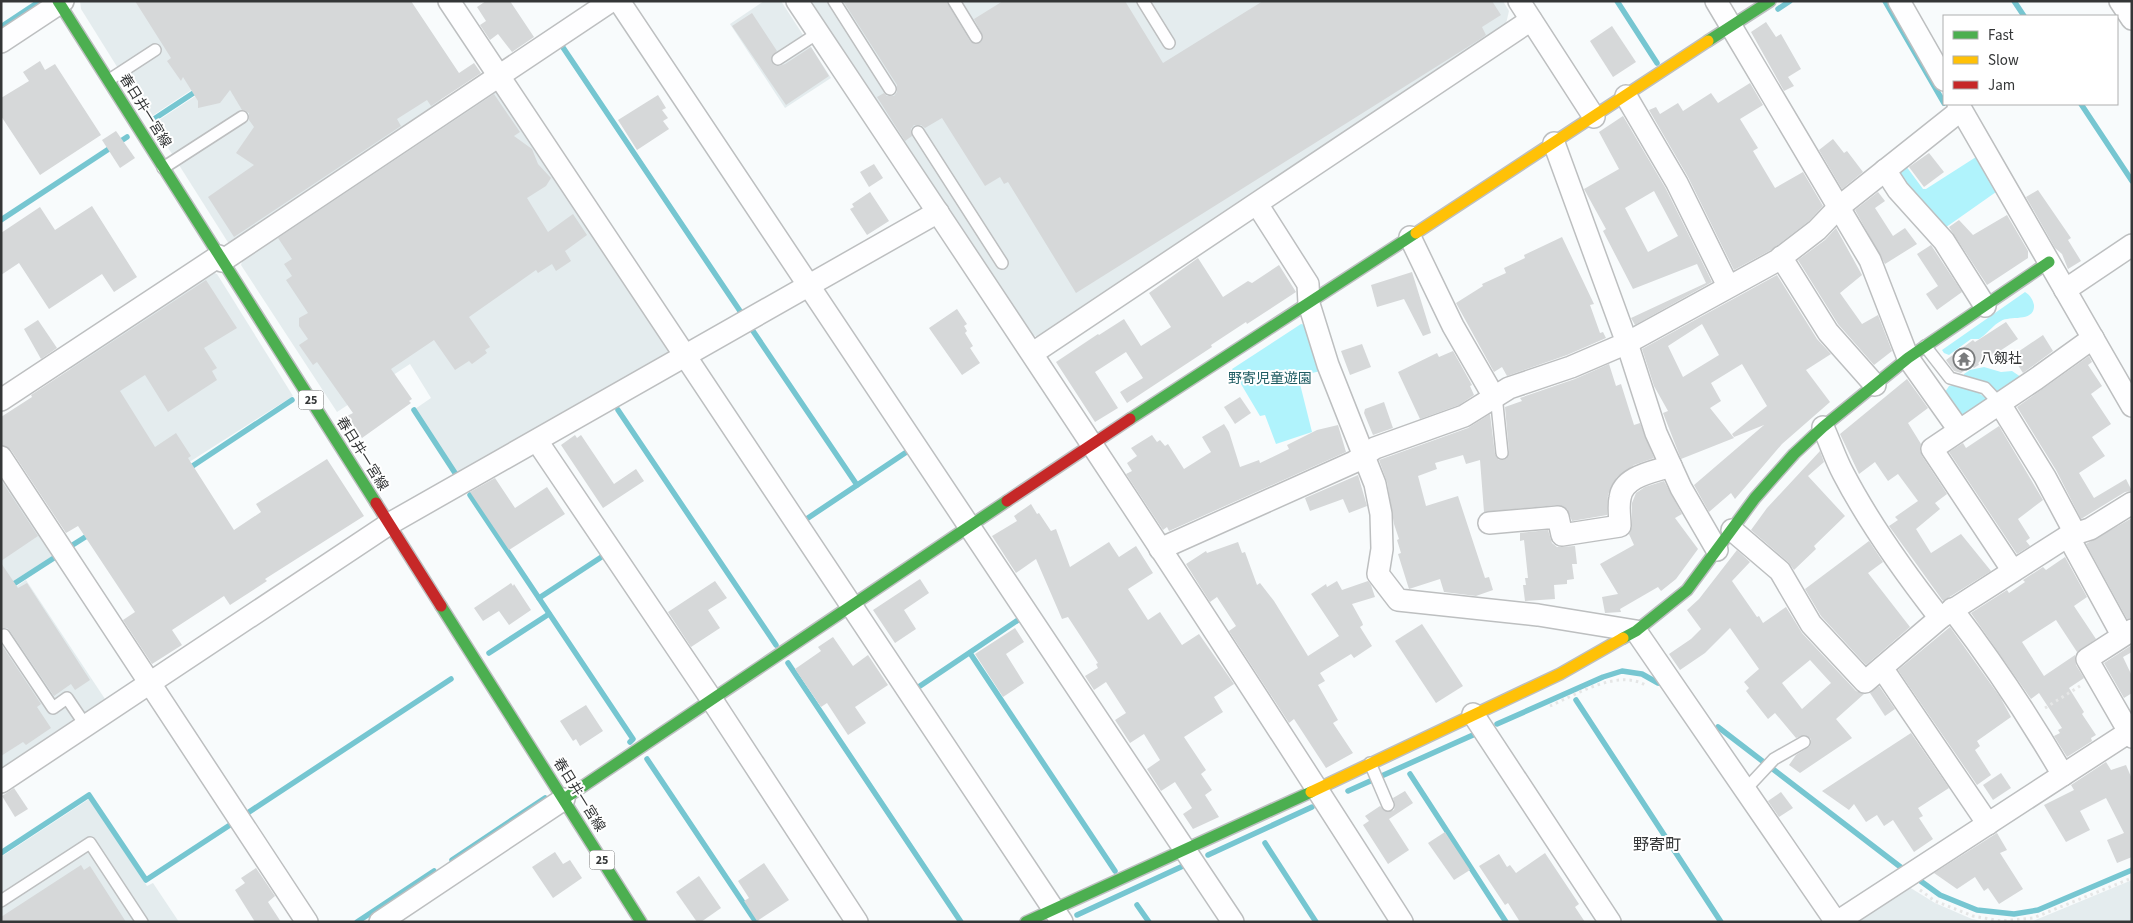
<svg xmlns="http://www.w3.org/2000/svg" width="2133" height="923" viewBox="0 0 2133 923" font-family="'Source Sans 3','Noto Sans JP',sans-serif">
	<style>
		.built { fill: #e4ecee }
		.green { fill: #b0f3fc }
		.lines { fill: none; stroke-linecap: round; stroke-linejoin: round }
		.stream { stroke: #76c6d1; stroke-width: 5.5 }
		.building { fill: #d6d8d9; fill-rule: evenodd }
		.lane-casing { stroke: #bdbfc0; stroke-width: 14 }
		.street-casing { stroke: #bdbfc0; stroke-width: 24 }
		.fast-casing { stroke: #bdbfc0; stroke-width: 14 }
		.slow-casing { stroke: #bdbfc0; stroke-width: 14 }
		.jam-casing { stroke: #bdbfc0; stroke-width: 14 }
		.path { stroke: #e5e6e6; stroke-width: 3; stroke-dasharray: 2.5 4; stroke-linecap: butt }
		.lane { stroke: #fefeff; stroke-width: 11 }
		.street { stroke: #fefeff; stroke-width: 21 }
		.fast { stroke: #4caf50; stroke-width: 11 }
		.slow { stroke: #ffc107; stroke-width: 11 }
		.jam { stroke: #c62828; stroke-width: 11 }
		.labels { text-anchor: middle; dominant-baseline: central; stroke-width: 4; stroke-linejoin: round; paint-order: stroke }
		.shield { fill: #fff; stroke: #717273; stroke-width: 1 }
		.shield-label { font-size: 12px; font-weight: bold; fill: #343637 }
		.street-label { font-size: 14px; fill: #343637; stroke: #fff }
		.poi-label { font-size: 14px; fill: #343637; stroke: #fff; text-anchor: start }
		.park-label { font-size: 14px; fill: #1d5b62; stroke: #fff }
		.quarter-label { font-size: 16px; fill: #343637; stroke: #fff }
	</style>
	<rect width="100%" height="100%" fill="#f8fbfc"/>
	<g class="built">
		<polygon points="80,1 326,1 149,118 81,9"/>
		<polygon points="339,1 377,1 443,103 229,244 153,124"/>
		<polygon points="764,1 781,1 831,78 785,108 730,24"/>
		<polygon points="808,1 1503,1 1509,11 1505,28 1039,337 1029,334"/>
		<polygon points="490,91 498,91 673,353 458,475 415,409 431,398 410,364 337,412 241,265 244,255"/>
		<polygon points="209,271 217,274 293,396 147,489 68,365"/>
		<polygon points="1,469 57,553 1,589"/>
		<polygon points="26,580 105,699 1,768 1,597"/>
		<polygon points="89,799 147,886 153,883 179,922 1,922 1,857"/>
		<polygon points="2132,880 2132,922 2025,922 2033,921"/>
		<polygon points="1909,887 1935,903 1972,919 1986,922 1855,922"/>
	</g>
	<g class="green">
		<polygon points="1976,157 1996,192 1942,230 1896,175 1906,166 1923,189 1926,189"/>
		<path d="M2025 292C2030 295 2033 300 2034 305 2035 323 2010 315 2001 321 1993 325 1987 334 1979 339H1971L1949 355 1944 353 1942 350Z"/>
		<polygon points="1301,324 1310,326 1321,371 1298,376 1312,432 1276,444 1265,415 1260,416 1232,369"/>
		<polygon points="1984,367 2001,372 2012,371 2021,377 2006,392 1998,391 1987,384 1964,377 1964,374 1970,370"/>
		<polygon points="1955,385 1976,391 1987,399 1960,418 1943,395 1949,386"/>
	</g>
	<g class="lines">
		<g class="stream">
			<polyline points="1617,1 1657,63"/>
			<polyline points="1885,1 1944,103"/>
			<polyline points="2014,1 2024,16"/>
			<polyline points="1778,9 1790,1"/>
			<polyline points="1,27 40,1"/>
			<polyline points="562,46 742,314"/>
			<polyline points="2081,104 2132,181"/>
			<polyline points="154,119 198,90"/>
			<polyline points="1,220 127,137"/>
			<polyline points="753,331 857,485"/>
			<polyline points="414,410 457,476"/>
			<polyline points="618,410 776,645"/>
			<polyline points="188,469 292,400"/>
			<polyline points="470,495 633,739 630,742"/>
			<polyline points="805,520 908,451"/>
			<polyline points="71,546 90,534"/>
			<polyline points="9,587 57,556"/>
			<polyline points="539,598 603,556"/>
			<polyline points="489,653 549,614"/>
			<polyline points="970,653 1115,871"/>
			<polyline points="788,663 961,922"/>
			<polyline points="917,688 1021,618"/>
			<polyline points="1576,700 1721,922"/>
			<polyline points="1497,724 1603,677 1622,671 1642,674 1658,683"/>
			<polyline points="1718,727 1907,872"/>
			<polyline points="647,759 756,922"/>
			<polyline points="1410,774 1506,922"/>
			<polyline points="1348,791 1473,735"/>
			<polyline points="246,814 451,679"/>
			<polyline points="1265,843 1316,922"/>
			<polyline points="1,853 89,795 146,880 233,823"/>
			<polyline points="1208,855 1312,807"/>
			<polyline points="452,860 545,798"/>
			<polyline points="1915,877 1940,895 1977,910 2014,914 2038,910 2132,870"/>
			<polyline points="1137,905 1149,922"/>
			<polyline points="1077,915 1183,866"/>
			<polyline points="357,922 434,871"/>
		</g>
	</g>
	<g class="building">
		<polygon points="135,1 411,1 459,73 474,63 481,73 431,106 427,100 397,119 401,126 234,237 208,197 254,165 236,153 254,127 249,120 249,113 242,110 230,90 220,103 198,108 198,101 183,77 181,81 167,61 171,58"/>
		<polygon points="486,1 510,1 534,37 512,52 498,34 490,40 480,25 486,21 477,7"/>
		<polygon points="843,1 946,1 970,41 976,44 982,41 983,36 974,19 1003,1 1125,1 1163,63 1263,1 1492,1 1501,15 1482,27 1486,35 1482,38 1076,293 1008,182 1004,184 1000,177 985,186 942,118 925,128 921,125 914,125 911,129 912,136 905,141 877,97 884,93 887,96 894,96 897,92 897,85"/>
		<polygon points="752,13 777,51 771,59 774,65 779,66 785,64 811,47 829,76 786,105 732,26"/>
		<polygon points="1766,22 1776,37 1781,34 1801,69 1788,77 1794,86 1784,91 1751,32"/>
		<polygon points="1612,26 1636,62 1613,77 1590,41"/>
		<polygon points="40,61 45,70 55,64 101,135 40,175 1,116 1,98 29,81 23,72"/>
		<polygon points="1750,83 1763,105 1740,119 1758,148 1753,151 1775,188 1803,172 1823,206 1809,221 1771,250 1734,270 1688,177 1649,110 1656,107 1660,114 1678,103 1683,111 1711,93 1718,103"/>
		<polygon points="494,94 520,132 514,136 532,149 538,164 551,178 546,186 527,198 548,232 573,214 587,235 565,251 571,261 556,271 552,264 538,273 536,270 469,317 490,347 485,350 487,353 472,364 469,361 455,370 434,340 391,369 412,399 409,401 411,403 362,438 347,416 353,413 317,362 313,365 299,345 308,339 299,326 299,318 308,313 286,280 292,276 284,264 292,259 278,238"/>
		<polygon points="658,95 666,108 662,110 668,118 663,121 669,129 637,150 618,120"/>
		<path d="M1623 116 1666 189 1712 282 1635 325 1631 318 1706 283 1697 264 1633 289 1603 231 1606 229 1584 189 1619 169 1599 132ZM1654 191 1678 236 1648 252 1625 208Z"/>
		<polygon points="116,131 135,158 120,168 102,140"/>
		<polygon points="1833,139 1844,153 1847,151 1863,172 1842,189 1819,150"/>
		<polygon points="1929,153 1944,172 1924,187 1909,167"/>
		<polygon points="874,164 883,178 869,187 860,172"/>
		<polygon points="2038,190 2071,238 2068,240 2081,261 2068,269 2062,254 2055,248 2026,197"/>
		<polygon points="870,192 889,221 867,235 850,209 854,207 852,204"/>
		<polygon points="1878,192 1885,201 1875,208 1893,236 1905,228 1917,244 1885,264 1855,210"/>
		<polygon points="92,206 137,277 114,292 102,274 49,309 19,263 1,275 1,233 40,207 55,230"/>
		<polygon points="2007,215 2028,251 2028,258 1987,285 1949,227 1959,220 1973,235"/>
		<polygon points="1836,228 1862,275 1840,293 1862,324 1878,315 1892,351 1874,365 1838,324 1798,260 1825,240"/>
		<polygon points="1562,237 1594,304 1590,305 1600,333 1603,332 1606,338 1567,355 1507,376 1502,367 1494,372 1456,303 1483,286 1482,284 1506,273 1504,268 1525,258 1524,255"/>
		<polygon points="1931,245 1962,292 1937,310 1926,294 1938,286 1917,254"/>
		<polygon points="1198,258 1223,297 1248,281 1252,283 1279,265 1296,292 1247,324 1246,322 1211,345 1212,347 1127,403 1120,392 1143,378 1126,352 1095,372 1118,408 1095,422 1056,362 1098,334 1099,335 1124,319 1141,346 1171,327 1149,293"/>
		<polygon points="1412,272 1431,333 1423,336 1404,299 1377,307 1371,285"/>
		<path d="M1777 275 1817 339 1831 354 1806 370 1830 402 1782 444 1735 499 1731 493 1709 512 1694 485 1764 425 1734 437 1732 434 1767 406 1742 364 1711 383 1721 401 1710 408 1734 438 1681 459 1663 413 1668 411 1654 386 1642 349ZM1702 324 1719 355 1683 377 1668 346Z"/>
		<polygon points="206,280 237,328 204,348 217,368 212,371 217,380 168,412 145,375 120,391 155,447 176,433 191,456 188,458 234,530 261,512 256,504 327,459 364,516 265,579 267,581 230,605 224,596 172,630 182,645 152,664 123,620 135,612 78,526 66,533 11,450 1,445 1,417 32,397 31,395"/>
		<polygon points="957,309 967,324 964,326 967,331 965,333 973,346 970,348 980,363 962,375 929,328"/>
		<polygon points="38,320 57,348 41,359 24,329"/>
		<polygon points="2006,322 2018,339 1974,368 1972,366 1961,373 1954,371 1946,360 1973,340 1975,342"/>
		<polygon points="2043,335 2053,351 2023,373 2012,356"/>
		<polygon points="1362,344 1371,367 1350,375 1341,351"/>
		<polygon points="1453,351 1472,385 1470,386 1474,395 1459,405 1420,419 1398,372 1437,353 1439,357"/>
		<polygon points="2089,356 2092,362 2088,365 2102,386 2091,394 2111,424 2092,437 2105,456 2079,473 2094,498 2126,479 2132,491 2125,492 2081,519 2056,470 2017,407"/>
		<polygon points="1609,364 1616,386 1621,384 1634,425 1640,423 1654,458 1634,465 1617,477 1608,494 1607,515 1572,521 1567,509 1557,505 1484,512 1480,460 1466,464 1463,455 1435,463 1437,469 1418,476 1426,506 1458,496 1485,578 1489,577 1493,590 1476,596 1444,592 1440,579 1409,589 1398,554 1401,553 1397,540 1399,539 1394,524 1387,482 1379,460 1468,428 1490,414 1495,454 1499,460 1506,459 1509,452 1505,407 1522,401 1520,398 1575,379"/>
		<polygon points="1907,379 1928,408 1908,423 1921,444 1920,450 1922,456 1947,494 1935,503 1940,509 1916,529 1931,553 1961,534 1991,571 1943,601 1889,526 1898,520 1895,517 1918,501 1898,474 1888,481 1875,462 1859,474 1840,434"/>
		<polygon points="1240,397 1251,413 1235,424 1224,407"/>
		<polygon points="1384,402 1393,428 1373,435 1364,413 1365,409"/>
		<polygon points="1224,424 1229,432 1240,467 1259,460 1260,463 1289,449 1287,445 1317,430 1338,425 1346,452 1169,531 1167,527 1163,530 1126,474 1132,471 1127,463 1137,456 1131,448 1152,435 1157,442 1160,440 1165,446 1168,444 1184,469 1211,452 1202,437"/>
		<polygon points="1999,426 2043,500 2018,519 2030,538 2026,541 2030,546 2017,554 1949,452 1963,443 1966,448"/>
		<polygon points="575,435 577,438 581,435 614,484 636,469 644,481 603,508 561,445"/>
		<polygon points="1820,451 1824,462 1808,476 1845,516 1814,546 1816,549 1794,570 1788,562 1751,530 1767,508"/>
		<polygon points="1358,475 1367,506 1349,513 1343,499 1310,511 1305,498"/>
		<polygon points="495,478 515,508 547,487 565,514 509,550 470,492"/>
		<polygon points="1,480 38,536 1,561"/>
		<polygon points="1664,481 1682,514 1675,518 1698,549 1676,579 1661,591 1658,587 1620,609 1621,612 1605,613 1602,597 1618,594 1600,564 1634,545 1629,534 1632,526 1632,503 1636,493 1645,487"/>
		<polygon points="1031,504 1037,514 1039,513 1051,531 1056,529 1070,567 1109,542 1119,557 1136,546 1153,573 1128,589 1148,620 1160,612 1182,645 1199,634 1234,684 1214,697 1223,712 1184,737 1206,770 1201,774 1212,790 1205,795 1219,817 1193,829 1183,814 1192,808 1175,782 1161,791 1147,769 1160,760 1144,734 1130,743 1115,720 1126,713 1106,682 1094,690 1085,676 1098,668 1096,664 1098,663 1068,617 1062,619 1036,559 1016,573 992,536 1017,521 1014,516"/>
		<polygon points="2132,518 2132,618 2127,619 2086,544"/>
		<polygon points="1548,530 1552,543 1557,547 1575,546 1577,564 1572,564 1574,579 1567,580 1567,584 1554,585 1555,599 1525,601 1523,585 1526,585 1525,578 1528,578 1524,540 1520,541 1520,533"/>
		<polygon points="1869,541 1883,562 1868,573 1910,627 1866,665 1821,616 1805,589"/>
		<polygon points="1238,542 1242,553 1245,552 1257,585 1260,583 1274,601 1308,656 1339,636 1311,594 1326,584 1327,587 1337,581 1342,590 1368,581 1371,585 1375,597 1352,604 1362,622 1363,625 1360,627 1372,646 1354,658 1351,654 1320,673 1325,681 1318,685 1338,720 1333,723 1353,753 1326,768 1294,719 1289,723 1229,631 1236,626 1217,597 1210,602 1186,564 1206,551 1207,553"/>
		<path d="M1737 550 1750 562 1732 581 1757 617 1759 616 1763 623 1786 607 1802 633 1856 691 1864 694 1836 719 1852 738 1800 773 1789 765 1796 755 1810 746 1811 739 1805 735 1796 738 1775 713 1768 719 1746 691 1749 688 1744 682 1759 669 1730 628 1705 653 1680 670 1669 654 1691 639 1701 629 1687 610 1699 599ZM1810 660 1831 683 1802 709 1782 683Z"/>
		<polygon points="2065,557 2087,597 2074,606 2096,639 2077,652 2056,620 2022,642 2044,676 2075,655 2076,665 2084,678 2069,688 2084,712 2082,714 2096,735 2091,738 2092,741 2067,757 2054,736 2060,733 2058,730 2062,728 2039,693 2031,699 1971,613 2007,590 2009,593 2025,582 2023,580 2043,567 2046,570"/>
		<polygon points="1,563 18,588 27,583 90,680 75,690 71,684 54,696 10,631 7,628 1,628"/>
		<polygon points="920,579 929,593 904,610 916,629 895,643 873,610"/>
		<polygon points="715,581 727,598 708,610 720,628 691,647 668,612"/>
		<polygon points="511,583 513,586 514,584 531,610 509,625 499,611 483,621 474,608"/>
		<polygon points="1422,624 1463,686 1436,703 1395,641"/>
		<polygon points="1950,627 2000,697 2011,717 1977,741 1980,746 1975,750 1991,775 1977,785 1898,670"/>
		<polygon points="1015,628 1024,642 1006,654 1024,683 1003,697 975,654"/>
		<polygon points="833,637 853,666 868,655 888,685 855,707 866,723 848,735 827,703 821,707 795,669 821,651 818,647"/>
		<polygon points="1,644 41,704 37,707 51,728 26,745 23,742 1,756"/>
		<polygon points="2132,645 2132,652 2123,657 2132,676 2132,693 2124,698 2104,663"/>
		<polygon points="1879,686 1895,709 1885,716 1870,693"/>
		<polygon points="586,705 603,731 580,746 576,739 573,741 560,721"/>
		<polygon points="1911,733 1949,788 1918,808 1923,816 1919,818 1933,839 1914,852 1893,820 1884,826 1877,815 1866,822 1854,804 1849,810 1822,791"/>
		<polygon points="2106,762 2111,770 2126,765 2132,779 2132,857 2117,863 2107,840 2124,833 2106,798 2080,811 2090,830 2066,842 2044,805 2074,790 2071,785"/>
		<polygon points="2001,773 2011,788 1993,800 1983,785"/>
		<polygon points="14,788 28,809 15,817 2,796"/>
		<polygon points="1405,791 1413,803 1389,819 1409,850 1388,864 1363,825 1369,821 1365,816 1380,806 1387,812 1394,810 1395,805 1393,798"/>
		<polygon points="1781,792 1793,808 1779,817 1768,801"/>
		<polygon points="1445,832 1470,870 1454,880 1428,843"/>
		<polygon points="1997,833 2007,850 2000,853 2023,889 1999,904 1988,888 1984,891 1975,877 1957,889 1934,873"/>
		<polygon points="555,852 563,864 570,860 582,878 553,898 532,867"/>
		<polygon points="1545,853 1579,904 1575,907 1585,922 1520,922 1508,903 1505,905 1479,866 1499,854 1507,867 1510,865 1516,873"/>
		<polygon points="764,863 789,900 757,921 744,901 749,898 738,881"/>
		<polygon points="81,865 84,870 90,866 126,922 1,922 1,917"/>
		<polygon points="256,868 275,896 268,902 281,922 255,922 235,890 245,883 241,878"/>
		<polygon points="699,876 721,908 701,922 697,922 676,892"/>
	</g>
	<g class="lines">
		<g class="lane-casing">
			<g id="lane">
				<polyline points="834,1 890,89"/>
				<polyline points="954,1 976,37"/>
				<polyline points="1143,1 1169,43"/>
				<polyline points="778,59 818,33"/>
				<polyline points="109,80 155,50"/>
				<polyline points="918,132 1002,263"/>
				<polyline points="163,168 242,117"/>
				<polyline points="1925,346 1950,378 1985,388 2000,404"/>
				<polyline points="1496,395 1502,453"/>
				<polyline points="4,635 53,708 67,698 86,726"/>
				<polyline points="1370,763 1388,805"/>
				<polyline points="1745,790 1774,759 1804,742"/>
				<polyline points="1,901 90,843 142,922"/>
			</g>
		</g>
		<g class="street-casing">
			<g id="street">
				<polyline points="449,1 1062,922"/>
				<polyline points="619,1 1233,922"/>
				<path d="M797 1C1001 307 1205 612 1402 922"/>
				<polyline points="1519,1 1594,117"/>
				<polyline points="1716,1 1870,260 1908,358 1959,430"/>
				<polyline points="1899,1 1944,80"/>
				<polyline points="2120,1 2132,19"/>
				<polyline points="1,42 63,1"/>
				<polyline points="1626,96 1677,183 1728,286"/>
				<polyline points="1958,104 2132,406"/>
				<polyline points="1554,143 1627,343 1656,433 1681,488 1717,550"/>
				<polyline points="1885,170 1898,190 1944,241 1985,306"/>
				<polyline points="1257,204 1308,284 1309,304 1328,365 1375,484 1381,514 1382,549 1378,574 1398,600 1538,615 1636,631 1836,922"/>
				<polyline points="1410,237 1453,326 1494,397"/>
				<polyline points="1781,257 1828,332 1875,385"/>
				<polyline points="222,261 611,1"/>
				<polyline points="2065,290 2132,245"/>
				<polyline points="1033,353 1531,20"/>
				<polyline points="1,400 219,256"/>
				<polyline points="2000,404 2045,477 2075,533"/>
				<path d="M1823 427C1830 442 1835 458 1843 473 1870 525 1904 572 1940 618"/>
				<polyline points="537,441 712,700 857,922"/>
				<polyline points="1,457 307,922"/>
				<path d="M1489 523 1558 517 1562 535 1620 526C1620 517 1618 507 1620 498 1623 476 1653 472 1671 466"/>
				<polyline points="1732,530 1780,571 1811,624 1865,682 1940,618 2068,536 2090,529 2132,503"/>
				<polyline points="2068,536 2122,635"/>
				<polyline points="1160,549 1354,462 1375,448 1464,416 1509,388 1571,367 1627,343 1778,260 1817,230 1839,207 1961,110"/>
				<polyline points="2013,571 1932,449 2036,379 2093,338"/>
				<path d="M1952 609C1994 664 2028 715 2063 775"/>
				<polyline points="2132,630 2087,659 2132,737"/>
				<polyline points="1882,668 1988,824"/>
				<polyline points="1473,714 1610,922"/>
				<polyline points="1,782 389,524 938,212"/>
				<polyline points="380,922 564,799"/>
				<polyline points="1837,922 2132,730"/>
			</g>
		</g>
		<g class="fast-casing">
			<g id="fast">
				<polyline points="58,1 376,503"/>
				<polyline points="1708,41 1770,1"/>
				<polyline points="1130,419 1416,233"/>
				<polyline points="441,606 641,922"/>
				<polyline points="1623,638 1636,631 1687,590 1755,498 1794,454 1823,427 1908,358 2049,262"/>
				<polyline points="564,799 1007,501"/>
				<polyline points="1026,922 1311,792"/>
			</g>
		</g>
		<g class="slow-casing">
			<g id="slow">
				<polyline points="1416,233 1708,41"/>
				<polyline points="1311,792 1560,674 1623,638"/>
			</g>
		</g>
		<g class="jam-casing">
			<g id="jam">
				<polyline points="1007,501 1130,419"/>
				<polyline points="376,503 441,606"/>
			</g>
		</g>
		<g class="path">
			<path d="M1550 706C1577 694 1619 668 1647 686"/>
			<polyline points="2045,708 2080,686"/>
			<polyline points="1920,890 1935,901 1973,916 2001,921 2033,918 2132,878"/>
		</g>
		<use href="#lane" class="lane"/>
		<use href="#street" class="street"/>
		<use href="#fast" class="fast"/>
		<use href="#slow" class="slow"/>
		<use href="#jam" class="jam"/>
	</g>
	<defs>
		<g id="temple-ring" transform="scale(1.125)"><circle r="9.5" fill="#fff" stroke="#797b7c" stroke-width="1.5"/><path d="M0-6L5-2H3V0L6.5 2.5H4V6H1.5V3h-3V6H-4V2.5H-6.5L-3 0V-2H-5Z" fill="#797b7c"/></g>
	</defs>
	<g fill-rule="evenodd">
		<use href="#temple-ring" x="1964" y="359"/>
	</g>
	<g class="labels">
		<g class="shield">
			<rect x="298.5" y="390.5" width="25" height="19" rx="4"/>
			<rect x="589.5" y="850.5" width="25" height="19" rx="4"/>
		</g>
		<g class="shield-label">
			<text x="311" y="400">25</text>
			<text x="602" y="860">25</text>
		</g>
		<g class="street-label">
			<text transform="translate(145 111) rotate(58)">春日井一宮線</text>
			<text transform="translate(362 454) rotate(58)">春日井一宮線</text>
			<text transform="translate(579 795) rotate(58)">春日井一宮線</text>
		</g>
		<g class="poi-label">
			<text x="1980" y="359">八剱社</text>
		</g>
		<g class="park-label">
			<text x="1270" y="379">野寄児童遊園</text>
		</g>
		<g class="quarter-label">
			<text x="1657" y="845">野寄町</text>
		</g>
	</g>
	<rect width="2133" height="923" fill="none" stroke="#343637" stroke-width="5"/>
	<rect x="1943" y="15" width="175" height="90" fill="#ffffff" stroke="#aeafaf"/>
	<rect x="1953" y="31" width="25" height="8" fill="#4caf50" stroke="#aeafaf"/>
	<text x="1988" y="40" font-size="15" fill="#343637">Fast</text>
	<rect x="1953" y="56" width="25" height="8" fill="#ffc107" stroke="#aeafaf"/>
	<text x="1988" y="65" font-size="15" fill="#343637">Slow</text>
	<rect x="1953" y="81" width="25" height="8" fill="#c62828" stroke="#aeafaf"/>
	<text x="1988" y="90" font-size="15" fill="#343637">Jam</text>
</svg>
